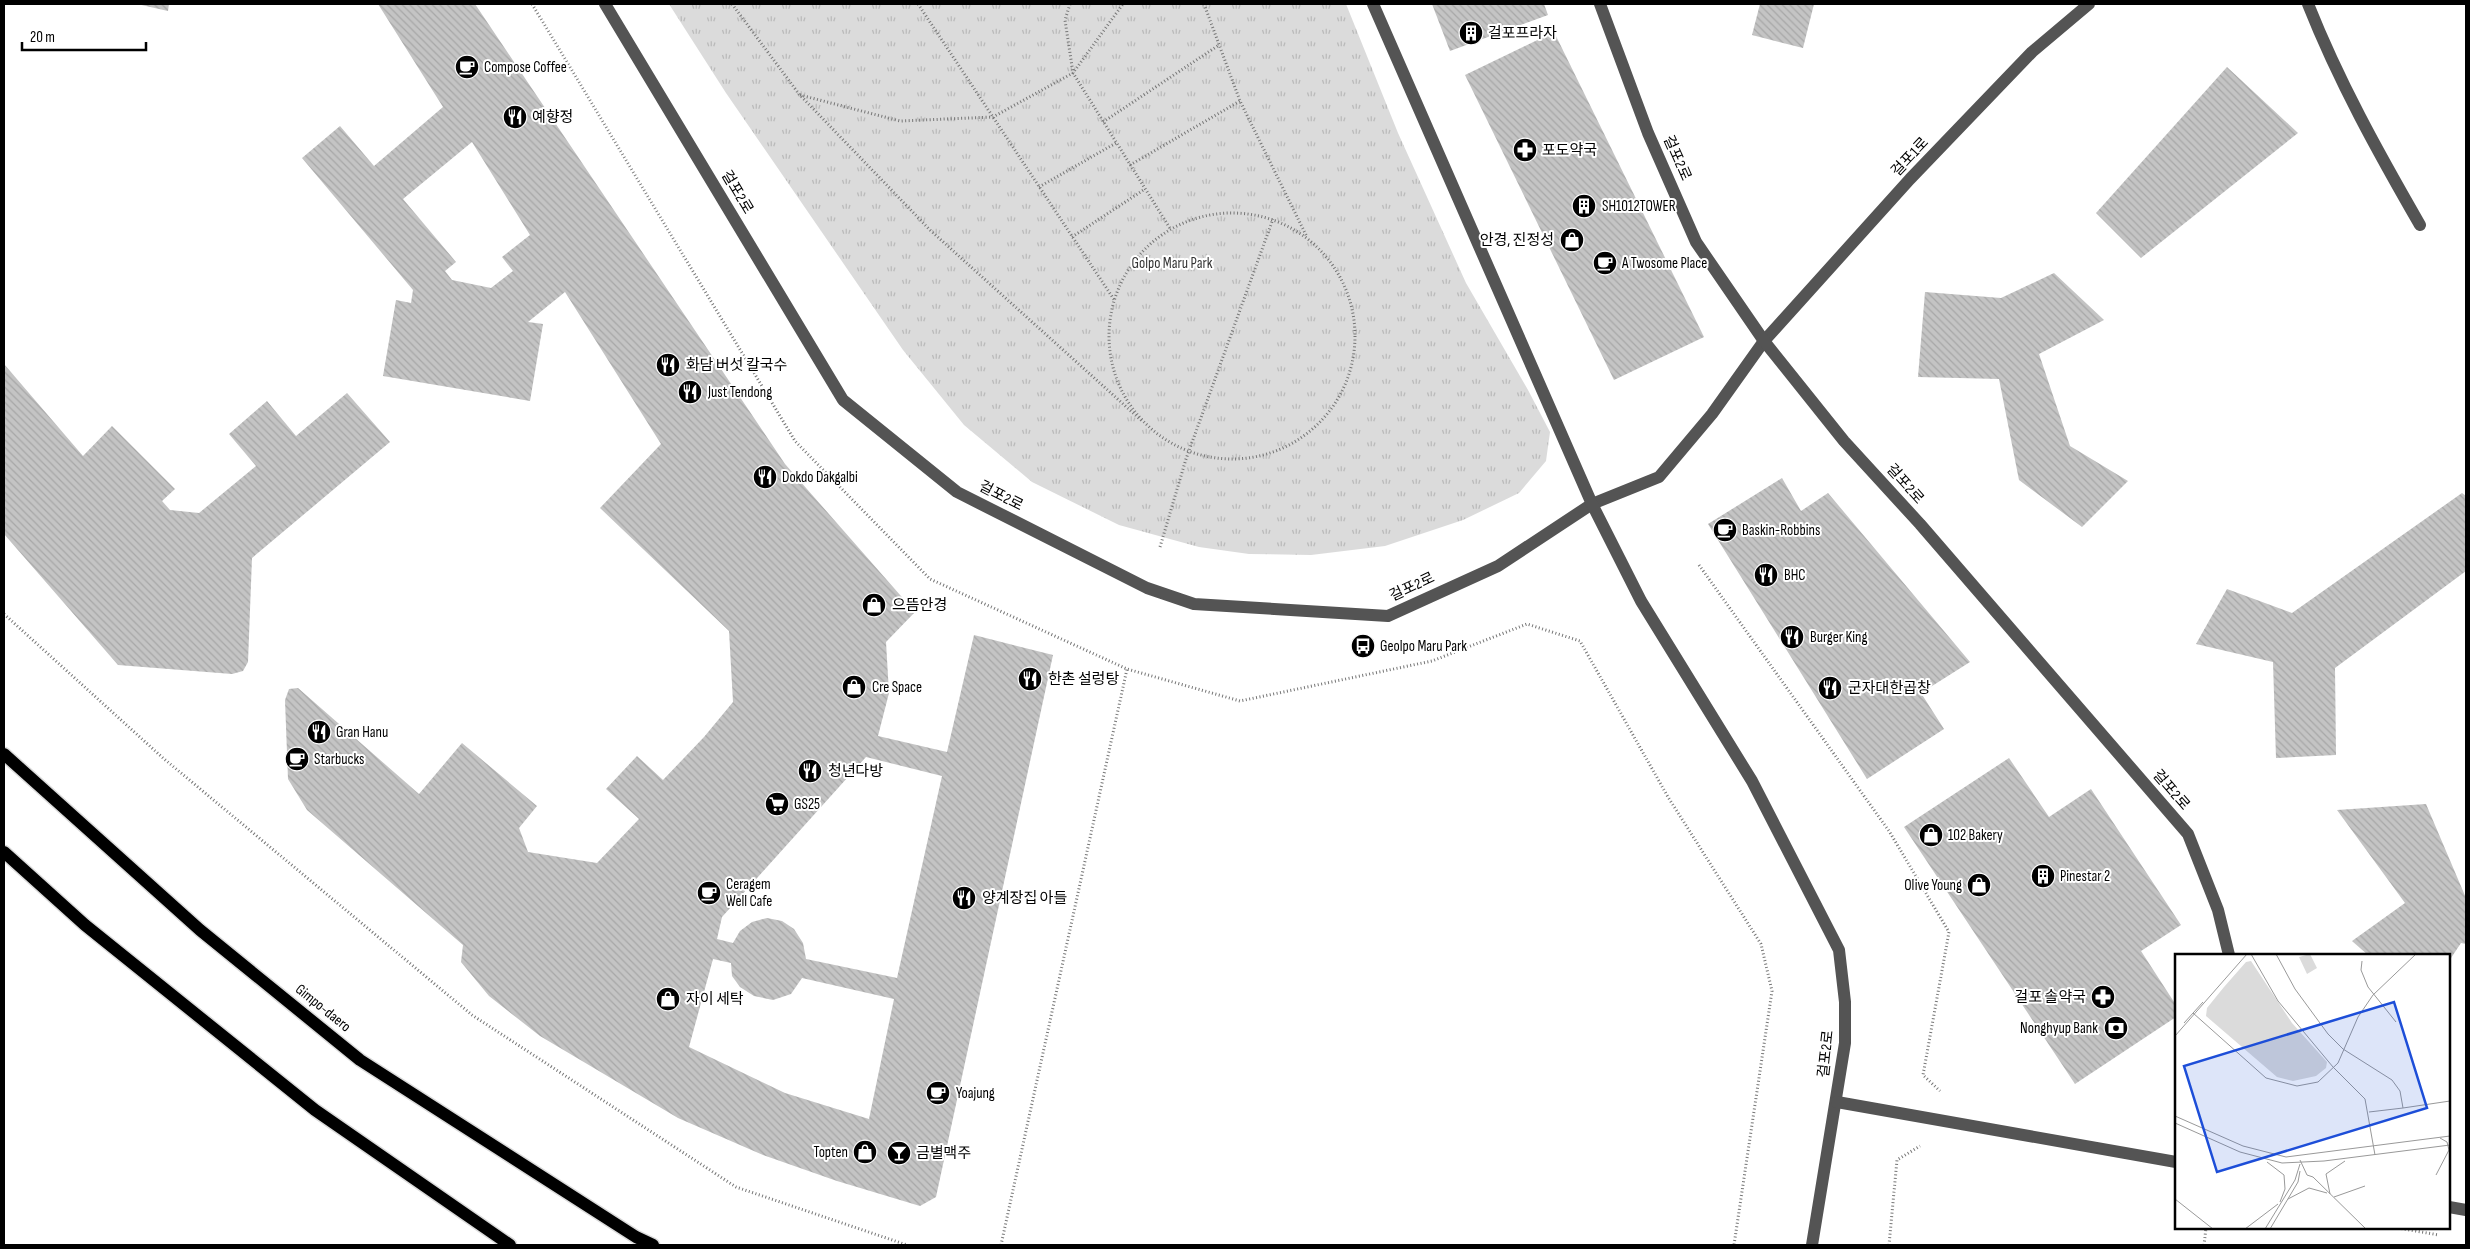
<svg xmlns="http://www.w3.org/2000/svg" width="2470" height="1249" viewBox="0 0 2470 1249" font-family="'Sofia Sans Condensed','Noto Sans KR',sans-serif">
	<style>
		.park { fill: url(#park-tufts) }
		.building { fill: url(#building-back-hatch); fill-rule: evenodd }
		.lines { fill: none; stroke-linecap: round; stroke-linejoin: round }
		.major-casing { stroke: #dbdbdb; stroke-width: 15 }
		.path { stroke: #767676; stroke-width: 3; stroke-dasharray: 1 2.5; stroke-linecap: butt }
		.minor { stroke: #545454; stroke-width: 12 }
		.major { stroke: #000; stroke-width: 12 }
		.labels { text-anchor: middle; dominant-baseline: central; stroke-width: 4; stroke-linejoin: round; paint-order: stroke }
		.poi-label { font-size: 15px; fill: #000; stroke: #fff; text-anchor: start }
		.street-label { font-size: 15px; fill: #000; stroke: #fff }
		.park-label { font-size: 15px; fill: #323232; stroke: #fff }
		.inset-road { fill: none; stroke: #999; stroke-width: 1 }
		.view { fill: #1d4ed8; fill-opacity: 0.15; stroke: #1d4ed8; stroke-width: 2.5 }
		.inset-edge { fill: none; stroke: #000; stroke-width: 2.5 }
	</style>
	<defs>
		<pattern id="park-tufts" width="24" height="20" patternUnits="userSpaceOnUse" patternTransform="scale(1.25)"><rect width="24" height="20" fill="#dbdbdb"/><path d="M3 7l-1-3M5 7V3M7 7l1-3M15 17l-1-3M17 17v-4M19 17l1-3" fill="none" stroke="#bababa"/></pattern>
		<pattern id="building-back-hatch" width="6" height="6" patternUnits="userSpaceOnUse" patternTransform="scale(1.25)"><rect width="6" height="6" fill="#c4c4c4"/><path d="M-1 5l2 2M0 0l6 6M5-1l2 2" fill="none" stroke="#a7a7a7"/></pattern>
	</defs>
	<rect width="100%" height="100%" fill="#fff"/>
	<polygon class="park" points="669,4 1346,4 1398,133 1466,283 1528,390 1550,432 1546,461 1519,493 1463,520 1385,546 1311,555 1249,554 1199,547 1119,525 1032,482 964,425 903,350 726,93"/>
	<g class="building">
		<polygon points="137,4 169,4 168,11"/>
		<path d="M378 4H475L785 464 915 612 886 642 889 693 878 736 947 752 974 635 1053 655 936 1197 920 1206 837 1181 763 1155 678 1118 540 1036 489 996 461 962 463 945 307 810 288 779 285 700 289 689 298 688 419 794 462 743 537 806 519 828 528 852 597 863 639 819 606 789 637 756 663 780 704 737 733 702 729 631 600 508 661 444 565 292 528 322 543 324 530 401 383 376 396 300 411 303 413 290 302 158 340 126 374 166 443 107ZM472 142 530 235 502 257 513 271 491 288 452 280 445 271 456 262 403 199ZM866 757 942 776 897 978 806 959 803 943 794 929 782 921 767 918 752 922 740 931 733 943 717 939 722 917ZM713 959 731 963 732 976 740 987 754 996 773 1000 791 994 802 978 894 999 869 1119 785 1093 689 1047Z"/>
		<polygon points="1432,4 1544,4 1548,15 1450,51"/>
		<polygon points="1760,4 1814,4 1803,48 1752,35"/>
		<polygon points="1554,32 1704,337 1614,380 1465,75"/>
		<polygon points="2227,67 2298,133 2141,258 2096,213"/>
		<polygon points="2054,273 2104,320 2039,354 2070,446 2128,481 2082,527 2019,480 1999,379 1918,377 1925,292 2001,298"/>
		<polygon points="4,364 83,456 112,426 175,489 162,501 170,510 199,513 256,466 229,434 267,401 296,436 347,393 390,442 252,558 248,662 243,671 232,674 118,665 4,534"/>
		<polygon points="1782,478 1801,511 1828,493 1970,662 1921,693 1944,729 1867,779 1708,524"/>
		<polygon points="2462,493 2466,496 2466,571 2335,668 2336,755 2276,758 2273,662 2196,644 2227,589 2292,613"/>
		<polygon points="2009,758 2049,817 2091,789 2181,925 2141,951 2176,1005 2176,1017 2075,1084 1904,827"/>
		<polygon points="2426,804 2466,898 2466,944 2461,943 2449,961 2449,955 2368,955 2352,941 2405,903 2337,810"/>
	</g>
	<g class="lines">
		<g class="major-casing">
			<g id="major">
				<polyline points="4,754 200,930 360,1060 636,1237 653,1245"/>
				<polyline points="4,852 85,925 315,1110 510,1245"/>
			</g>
		</g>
		<g class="path">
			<polyline points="532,4 795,441 930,579 1127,669 1240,701 1432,661 1527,624 1580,641 1668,797 1761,944 1772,991 1734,1245"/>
			<polyline points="732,4 799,94 930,230 1142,421"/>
			<polyline points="918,4 1115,301"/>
			<polyline points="1070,4 1065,20 1073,73 1171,230"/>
			<polyline points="1204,4 1240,101 1307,237"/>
			<polyline points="800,95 900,121 993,117 1073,73 1123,4"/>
			<polyline points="1103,122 1219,45"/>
			<polyline points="1130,165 1240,101"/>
			<polyline points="1039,187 1116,143"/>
			<circle cx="1232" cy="336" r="123"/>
			<polyline points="1072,237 1145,189"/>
			<polyline points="1160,547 1186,459 1273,219"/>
			<polyline points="1699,565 1889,831 1949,932 1923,1075 1940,1091"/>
			<polyline points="4,614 163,758 472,1015 736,1187 907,1245"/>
			<polyline points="2398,1228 2439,1235"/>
			<polyline points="1001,1245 1127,669"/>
			<polyline points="1889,1245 1897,1160 1920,1146"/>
			<polyline points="2204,1245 2206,1228"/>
		</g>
		<g class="minor">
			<polyline points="605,4 843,400 957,492 1147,588 1194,604 1388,616 1498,566 1592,504 1659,477 1712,414 1764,341 1910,179 2032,52 2089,4"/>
			<polyline points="1373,4 1592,504 1641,601 1752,781 1839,950 1845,1002 1845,1043 1812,1245"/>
			<polyline points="1600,4 1648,133 1696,242 1764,341 1844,441 1920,524 2188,834 2218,910 2229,955"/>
			<path d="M2308 4C2339 82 2378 152 2420 225"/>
			<polyline points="1837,1102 2176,1162"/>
			<polyline points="2449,1207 2466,1210"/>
		</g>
		<use href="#major" class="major"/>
	</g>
	<defs>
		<g id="building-disc" transform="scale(1.25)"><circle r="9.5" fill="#000" stroke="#fff"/><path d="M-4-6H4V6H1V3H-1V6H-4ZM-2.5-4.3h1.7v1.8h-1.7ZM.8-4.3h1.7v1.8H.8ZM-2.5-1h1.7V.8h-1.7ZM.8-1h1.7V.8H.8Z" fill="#fff"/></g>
		<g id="cafe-disc" transform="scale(1.25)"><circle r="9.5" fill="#000" stroke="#fff"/><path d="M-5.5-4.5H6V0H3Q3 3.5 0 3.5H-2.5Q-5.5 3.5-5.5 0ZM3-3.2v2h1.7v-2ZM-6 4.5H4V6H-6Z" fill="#fff"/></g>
		<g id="restaurant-disc" transform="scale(1.25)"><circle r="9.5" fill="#000" stroke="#fff"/><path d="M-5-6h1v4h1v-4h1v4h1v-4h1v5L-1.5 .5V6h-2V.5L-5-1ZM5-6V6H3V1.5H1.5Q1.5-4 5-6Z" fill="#fff"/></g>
		<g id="pharmacy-disc" transform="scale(1.25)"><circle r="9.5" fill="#000" stroke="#fff"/><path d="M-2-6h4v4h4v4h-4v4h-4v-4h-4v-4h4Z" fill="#fff"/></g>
		<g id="shop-disc" transform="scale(1.25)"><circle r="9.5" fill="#000" stroke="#fff"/><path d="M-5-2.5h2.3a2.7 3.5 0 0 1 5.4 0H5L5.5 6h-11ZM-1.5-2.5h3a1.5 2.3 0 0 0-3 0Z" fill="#fff"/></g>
		<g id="bus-disc" transform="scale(1.25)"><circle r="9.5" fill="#000" stroke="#fff"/><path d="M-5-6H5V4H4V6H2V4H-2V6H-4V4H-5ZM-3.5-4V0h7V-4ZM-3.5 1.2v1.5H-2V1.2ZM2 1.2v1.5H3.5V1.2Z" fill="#fff"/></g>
		<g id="supermarket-disc" transform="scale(1.25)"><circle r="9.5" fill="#000" stroke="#fff"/><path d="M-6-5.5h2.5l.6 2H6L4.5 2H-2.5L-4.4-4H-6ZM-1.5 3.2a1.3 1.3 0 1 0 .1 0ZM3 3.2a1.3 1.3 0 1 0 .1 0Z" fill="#fff"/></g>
		<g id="bank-disc" transform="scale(1.25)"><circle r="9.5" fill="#000" stroke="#fff"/><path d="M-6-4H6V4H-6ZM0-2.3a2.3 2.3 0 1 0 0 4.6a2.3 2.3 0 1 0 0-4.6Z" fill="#fff"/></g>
		<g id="bar-disc" transform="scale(1.25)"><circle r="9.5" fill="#000" stroke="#fff"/><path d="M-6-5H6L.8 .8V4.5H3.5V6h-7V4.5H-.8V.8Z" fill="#fff"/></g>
	</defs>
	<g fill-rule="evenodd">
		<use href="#building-disc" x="1471" y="33"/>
		<use href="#cafe-disc" x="467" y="67"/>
		<use href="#restaurant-disc" x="515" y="117"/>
		<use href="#pharmacy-disc" x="1525" y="150"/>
		<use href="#building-disc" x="1584" y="206"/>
		<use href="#shop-disc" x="1572" y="240"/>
		<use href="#cafe-disc" x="1605" y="263"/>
		<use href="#restaurant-disc" x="668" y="365"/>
		<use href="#restaurant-disc" x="690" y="392"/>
		<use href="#restaurant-disc" x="765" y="477"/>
		<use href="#cafe-disc" x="1725" y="530"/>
		<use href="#restaurant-disc" x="1766" y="575"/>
		<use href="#shop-disc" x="874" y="605"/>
		<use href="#restaurant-disc" x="1792" y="637"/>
		<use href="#bus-disc" x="1363" y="646"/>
		<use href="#restaurant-disc" x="1030" y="679"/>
		<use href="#shop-disc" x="854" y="687"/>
		<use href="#restaurant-disc" x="1830" y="688"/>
		<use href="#restaurant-disc" x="319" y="732"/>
		<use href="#cafe-disc" x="297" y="759"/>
		<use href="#restaurant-disc" x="810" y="771"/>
		<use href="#supermarket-disc" x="777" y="804"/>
		<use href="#shop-disc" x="1931" y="835"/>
		<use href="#building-disc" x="2043" y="876"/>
		<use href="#shop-disc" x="1979" y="885"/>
		<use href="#cafe-disc" x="709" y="893"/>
		<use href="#restaurant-disc" x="964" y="898"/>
		<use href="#pharmacy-disc" x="2103" y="997"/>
		<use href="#shop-disc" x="668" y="999"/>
		<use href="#bank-disc" x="2116" y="1028"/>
		<use href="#cafe-disc" x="938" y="1093"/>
		<use href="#shop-disc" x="865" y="1152"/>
		<use href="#bar-disc" x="899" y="1153"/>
	</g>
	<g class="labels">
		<g class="poi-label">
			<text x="1488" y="33">걸포프라자</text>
			<text x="484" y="67">Compose Coffee</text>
			<text x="532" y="117">예향정</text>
			<text x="1542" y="150">포도약국</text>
			<text x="1602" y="206">SH1012TOWER</text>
			<text x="1554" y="240" text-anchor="end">안경, 진정성</text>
			<text x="1622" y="263">A Twosome Place</text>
			<text x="686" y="365">화담 버섯 칼국수</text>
			<text x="708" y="392">Just Tendong</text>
			<text x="782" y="477">Dokdo Dakgalbi</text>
			<text x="1742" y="530">Baskin-Robbins</text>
			<text x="1784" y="575">BHC</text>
			<text x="892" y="605">으뜸안경</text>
			<text x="1810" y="637">Burger King</text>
			<text x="1380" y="646">Geolpo Maru Park</text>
			<text x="1048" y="679">한촌 설렁탕</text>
			<text x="872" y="687">Cre Space</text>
			<text x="1848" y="688">군자대한곱창</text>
			<text x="336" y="732">Gran Hanu</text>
			<text x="314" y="759">Starbucks</text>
			<text x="828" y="771">청년다방</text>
			<text x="794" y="804">GS25</text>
			<text x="1948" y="835">102 Bakery</text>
			<text x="2060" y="876">Pinestar 2</text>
			<text x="726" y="884">Ceragem<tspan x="726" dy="17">Well Cafe</tspan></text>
			<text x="1962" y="885" text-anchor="end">Olive Young</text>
			<text x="982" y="898">양계장집 아들</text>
			<text x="2086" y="997" text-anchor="end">걸포 솔약국</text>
			<text x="686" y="999">자이 세탁</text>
			<text x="2098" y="1028" text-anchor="end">Nonghyup Bank</text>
			<text x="956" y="1093">Yoajung</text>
			<text x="848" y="1152" text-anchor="end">Topten</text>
			<text x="916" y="1153">금별맥주</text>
		</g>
		<g class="street-label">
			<text transform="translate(1910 157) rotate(-47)">걸포1로</text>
			<text transform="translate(1677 158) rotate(66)">걸포2로</text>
			<text transform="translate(737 192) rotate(59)">걸포2로</text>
			<text transform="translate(1905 484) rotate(48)">걸포2로</text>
			<text transform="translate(1001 496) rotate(27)">걸포2로</text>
			<text transform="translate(1412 587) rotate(-25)">걸포2로</text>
			<text transform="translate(2171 790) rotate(49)">걸포2로</text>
			<text transform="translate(323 1008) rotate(39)">Gimpo-daero</text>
			<text transform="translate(1826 1054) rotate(-84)">걸포2로</text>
		</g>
		<g class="park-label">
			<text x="1172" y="263">Golpo Maru Park</text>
		</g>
	</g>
	<g transform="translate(2175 954)">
		<rect width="275" height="275" fill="#fff"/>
		<path d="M135 0 142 14 132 20 124 3ZM76 7 117 69 152 108 151 114 141 122 118 127 102 123 31 62 32 54 49 33 71 8Z" fill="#dbdbdb"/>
		<path class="inset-road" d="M76 0 103 47 158 113 190 145 200 201M101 0 120 35 153 80 168 95 217 126 225 137 228 154 275 147M187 7 186 16 193 33 221 68M18 59 91 124 122 132 143 128 163 109 183 63 198 41 241 0M9 69 28 48M0 82 72 0M194 158 228 154M0 162 68 192 111 203 275 182M0 169 65 198 107 209 149 207 275 191M125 206 132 221 138 223 191 275M92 208 109 221 110 235 105 248M261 221 274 196 272 188 265 184M155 240 151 220 170 207M159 243 190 232M0 245 38 275M113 245 134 234 152 239M70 275 103 250M90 275 120 226 125 210M95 275 123 228 125 217"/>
		<path class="view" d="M219 48 252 154 42 218 9 112Z"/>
		<rect width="275" height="275" class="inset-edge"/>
	</g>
	<rect width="2470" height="1249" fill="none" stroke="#000000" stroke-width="10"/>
	<path d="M22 42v8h124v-8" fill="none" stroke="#000000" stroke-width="2.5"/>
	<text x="30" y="42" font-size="15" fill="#000000" stroke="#ffffff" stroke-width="4" paint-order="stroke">20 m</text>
</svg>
